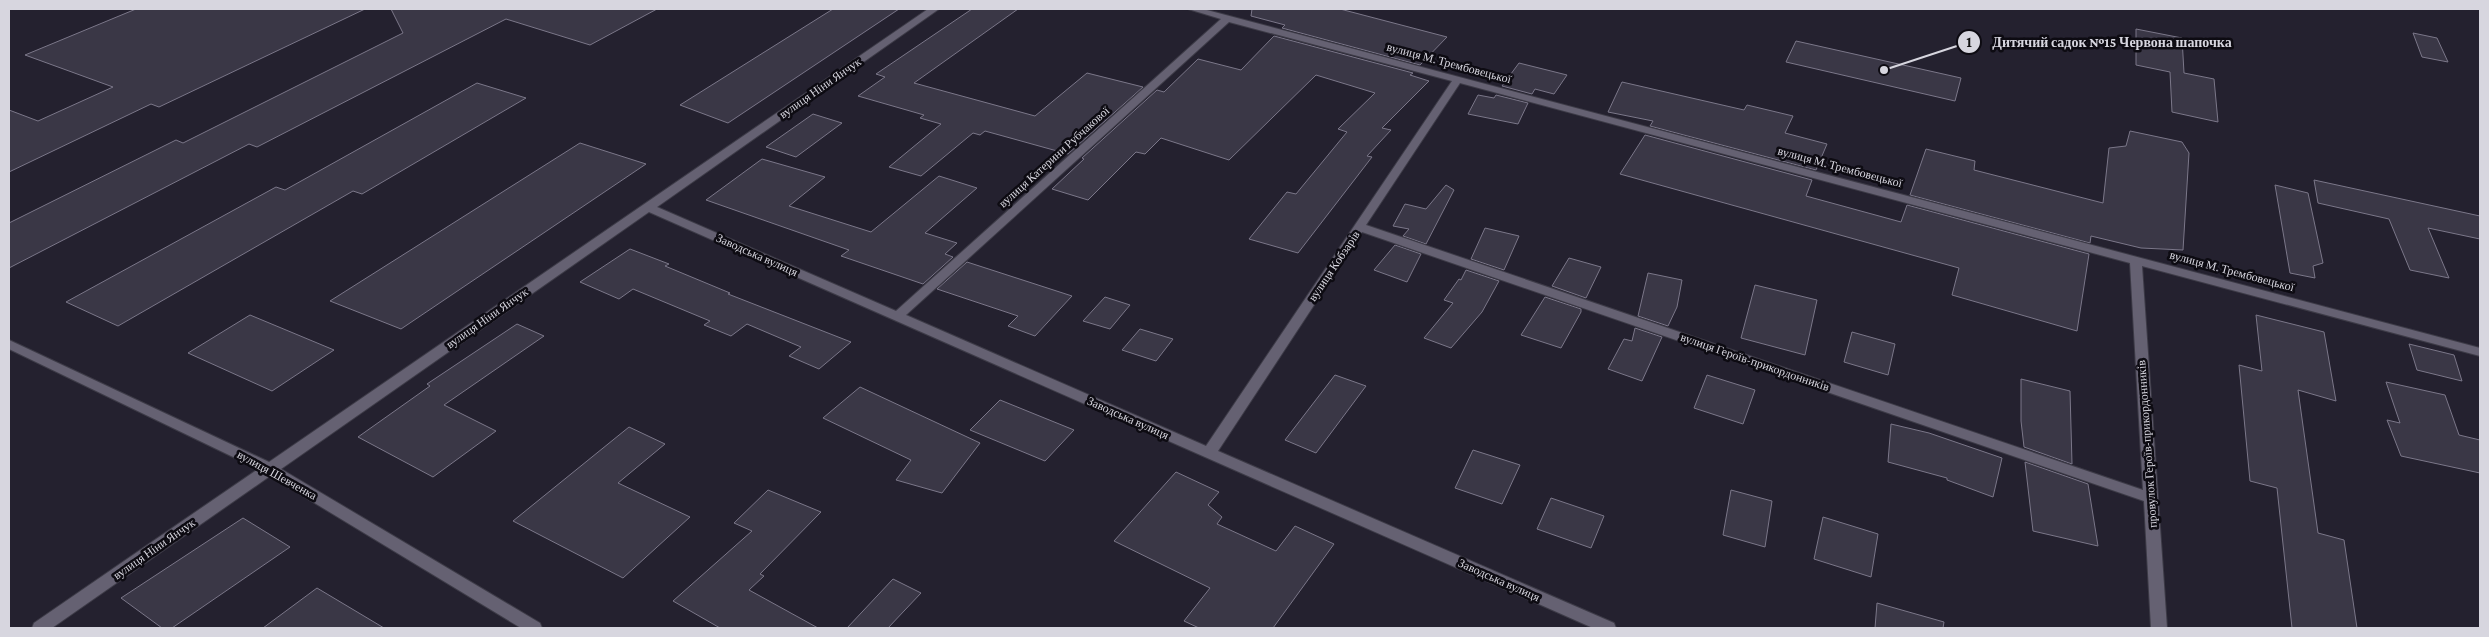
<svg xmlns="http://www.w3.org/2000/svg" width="2489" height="637" viewBox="0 0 2489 637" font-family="'Crimson Pro',serif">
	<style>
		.building { fill: #3a3746; stroke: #7b7789 }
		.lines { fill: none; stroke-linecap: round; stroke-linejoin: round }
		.minor-casing { stroke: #3d3b47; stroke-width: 2 }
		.minor { fill: #656172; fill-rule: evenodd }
		.labels { text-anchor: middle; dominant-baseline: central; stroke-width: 5; stroke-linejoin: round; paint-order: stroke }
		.street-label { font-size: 12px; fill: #d7d6df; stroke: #0d0b12 }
		.leader { fill: none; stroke: #d7d6df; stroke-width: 2 }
		.callout-dot { fill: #d7d6df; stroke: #0d0b12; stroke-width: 2 }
		.mark-label { font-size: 15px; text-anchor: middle; font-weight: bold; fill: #111 }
		.callout-label { font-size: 14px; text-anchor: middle; font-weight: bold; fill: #d7d6df; stroke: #0d0b12; stroke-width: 5; stroke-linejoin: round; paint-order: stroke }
	</style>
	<rect width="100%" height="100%" fill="#24212f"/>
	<g class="building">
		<polygon points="136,9 365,9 159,107 151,104 9,172 9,110 38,121 113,87 25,55"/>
		<polygon points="391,9 657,9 590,45 506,19 257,147 249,144 9,268 9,223 176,140 183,143 403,33"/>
		<polygon points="833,9 899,9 728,123 680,105"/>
		<polygon points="972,9 1018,9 914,83 1035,116 1087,73 1143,87 1068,154 985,131 980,135 973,133 921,176 889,167 941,124 920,118 924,115 858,96 885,77 876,74"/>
		<polygon points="1252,9 1340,9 1447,37 1420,65 1282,28 1285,25 1251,16"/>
		<polygon points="2136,29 2182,38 2184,73 2214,79 2218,122 2172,112 2170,72 2136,65"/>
		<polygon points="2413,33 2437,38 2448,62 2422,57"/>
		<polygon points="1274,36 1413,73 1410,75 1429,81 1382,128 1391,130 1367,156 1372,157 1298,253 1249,239 1287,192 1296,194 1347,132 1338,129 1375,93 1316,75 1229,160 1161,138 1145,154 1136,152 1088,200 1052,189 1084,159 1082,158 1157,90 1164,92 1198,59 1241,70"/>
		<polygon points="1796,41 1961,78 1955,101 1786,62"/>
		<polygon points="1519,63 1567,75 1554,94 1535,89 1532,94 1502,86"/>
		<polygon points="1622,82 1744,110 1747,105 1793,116 1785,133 1827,144 1816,170 1650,126 1653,121 1608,112"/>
		<polygon points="477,83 526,98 362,194 353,191 118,326 66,302 276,187 285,190"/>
		<polygon points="1478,95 1494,98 1496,95 1528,103 1518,124 1468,114"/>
		<polygon points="813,114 842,123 796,157 766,147"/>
		<polygon points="2130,131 2182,142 2189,153 2183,250 2141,248 2091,236 2090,243 1910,195 1926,149 1975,161 1974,170 2103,203 2109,148 2126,146"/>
		<polygon points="1645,135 1812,180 1806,196 1901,222 1907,205 2089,254 2077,331 1952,295 1959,268 1620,174"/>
		<polygon points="580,143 646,164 401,329 330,301"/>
		<polygon points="762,159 825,177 789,206 871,232 939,176 977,188 925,233 957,243 945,254 953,257 923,284 841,256 849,250 706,200"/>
		<polygon points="2314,180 2480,216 2480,239 2428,228 2449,278 2410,270 2389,219 2318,203"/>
		<polygon points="1446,185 1454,190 1426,244 1403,236 1409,229 1393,226 1405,204 1426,209"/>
		<polygon points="2275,185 2308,193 2323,263 2313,266 2315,278 2290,273"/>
		<polygon points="1485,228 1519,236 1504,270 1471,259"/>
		<polygon points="1395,245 1421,254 1407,282 1374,270"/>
		<polygon points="630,249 669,264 665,266 730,293 728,294 851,342 819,369 789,356 801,347 747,324 731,336 704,325 710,321 633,289 619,299 580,282"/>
		<polygon points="1569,258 1601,267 1586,298 1552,286"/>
		<polygon points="967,262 1072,296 1035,336 1008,326 1018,316 937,289"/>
		<polygon points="1466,270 1499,281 1482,312 1451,348 1424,338 1453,303 1444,300 1459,279 1461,280"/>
		<polygon points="1648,273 1682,280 1677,307 1668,326 1638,316"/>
		<polygon points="1755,285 1817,300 1805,355 1741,338"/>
		<polygon points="1105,297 1130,305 1110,329 1083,321"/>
		<polygon points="1545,297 1581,309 1581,312 1561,348 1521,335"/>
		<polygon points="250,315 334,350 272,391 188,353"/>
		<polygon points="2256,315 2324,332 2336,401 2298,390 2318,533 2344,540 2357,628 2292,628 2277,488 2250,481 2239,365 2262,371"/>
		<polygon points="517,324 544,336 444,405 496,431 433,477 358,437 430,386 427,384"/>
		<polygon points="1635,328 1662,337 1642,381 1608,369 1624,339 1632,341"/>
		<polygon points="1140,329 1173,339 1156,361 1122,350"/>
		<polygon points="1852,332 1895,344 1888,375 1844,362"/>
		<polygon points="2409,344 2454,355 2462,381 2417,370"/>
		<polygon points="1335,375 1366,386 1316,453 1285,440"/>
		<polygon points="1707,375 1755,390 1743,424 1694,408"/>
		<polygon points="2021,379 2070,391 2072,464 2024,447 2021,421"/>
		<polygon points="2386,382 2445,395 2459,435 2480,440 2480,473 2401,456 2387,420 2400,423"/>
		<polygon points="860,387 980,443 942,493 896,480 911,460 823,418"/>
		<polygon points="1000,400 1074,430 1045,461 970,430"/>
		<polygon points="1891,424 1929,433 2002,458 1993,497 1947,480 1947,478 1888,462"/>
		<polygon points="629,427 665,444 618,483 690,517 623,578 513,521"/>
		<polygon points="1473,450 1520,465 1502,504 1455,488"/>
		<polygon points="2025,462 2088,484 2098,546 2033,531"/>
		<polygon points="1176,472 1219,492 1208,505 1222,517 1217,524 1276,551 1295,526 1334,544 1273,628 1199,628 1184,621 1210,588 1114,541"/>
		<polygon points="768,490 821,512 760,574 764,576 749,590 818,628 720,628 673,601 752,531 734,523"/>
		<polygon points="1731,490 1772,501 1765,547 1723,535"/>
		<polygon points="1551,498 1604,516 1591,548 1537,529"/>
		<polygon points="1823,517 1878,534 1871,577 1814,559"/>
		<polygon points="243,518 290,547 172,628 162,628 121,598"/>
		<polygon points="893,579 921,593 888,628 847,628"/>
		<polygon points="317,588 384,628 263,628"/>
		<polygon points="1877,603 1944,622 1943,628 1875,628"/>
	</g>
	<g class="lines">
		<g class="minor-casing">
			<path id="minor" d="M928 9H939L657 207 896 311 1221 19 1188 9H1203L2480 348V356L2142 266 2167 628H2151L2144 501 1362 232 1218 451 1614 623 1616 628H1593L649 212 281 469 540 623 542 628H521L270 476 52 628H32L34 623 258 469 9 349V340L269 462ZM1229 22 1452 81 1206 446 906 315ZM1460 83 2130 263 2143 490 1366 225Z"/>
		</g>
		<use href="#minor" class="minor"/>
	</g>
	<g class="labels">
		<g class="street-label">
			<text transform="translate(1449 63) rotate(15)">вулиця М. Трембовецької</text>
			<text transform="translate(820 88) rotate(-35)">вулиця Ніни Янчук</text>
			<text transform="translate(1054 157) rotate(-42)">вулиця Катерини Рубчакової</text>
			<text transform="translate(1840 167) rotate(15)">вулиця М. Трембовецької</text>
			<text transform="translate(757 255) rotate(24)">Заводська вулиця</text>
			<text transform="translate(1334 266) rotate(-56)">вулиця Кобзарів</text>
			<text transform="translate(2232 271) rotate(15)">вулиця М. Трембовецької</text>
			<text transform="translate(487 318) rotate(-35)">вулиця Ніни Янчук</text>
			<text transform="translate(1755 362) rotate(19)">вулиця Героїв-прикордонників</text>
			<text transform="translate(1128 418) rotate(24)">Заводська вулиця</text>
			<text transform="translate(2147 444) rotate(-94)">провулок Героїв-прикордонників</text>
			<text transform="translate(277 475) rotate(29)">вулиця Шевченка</text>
			<text transform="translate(154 549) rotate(-35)">вулиця Ніни Янчук</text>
			<text transform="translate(1499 580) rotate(24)">Заводська вулиця</text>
		</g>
	</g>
	<path class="leader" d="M1884 70L1969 42"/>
	<g class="callout-dot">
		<circle cx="1884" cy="70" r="5"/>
		<circle cx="1969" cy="42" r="12"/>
	</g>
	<g class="mark-label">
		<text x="1969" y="47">1</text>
	</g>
	<g class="callout-label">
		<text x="2112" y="47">Дитячий садок №15 Червона шапочка</text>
	</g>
	<rect width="2489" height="637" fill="none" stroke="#d7d6df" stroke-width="20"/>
</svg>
